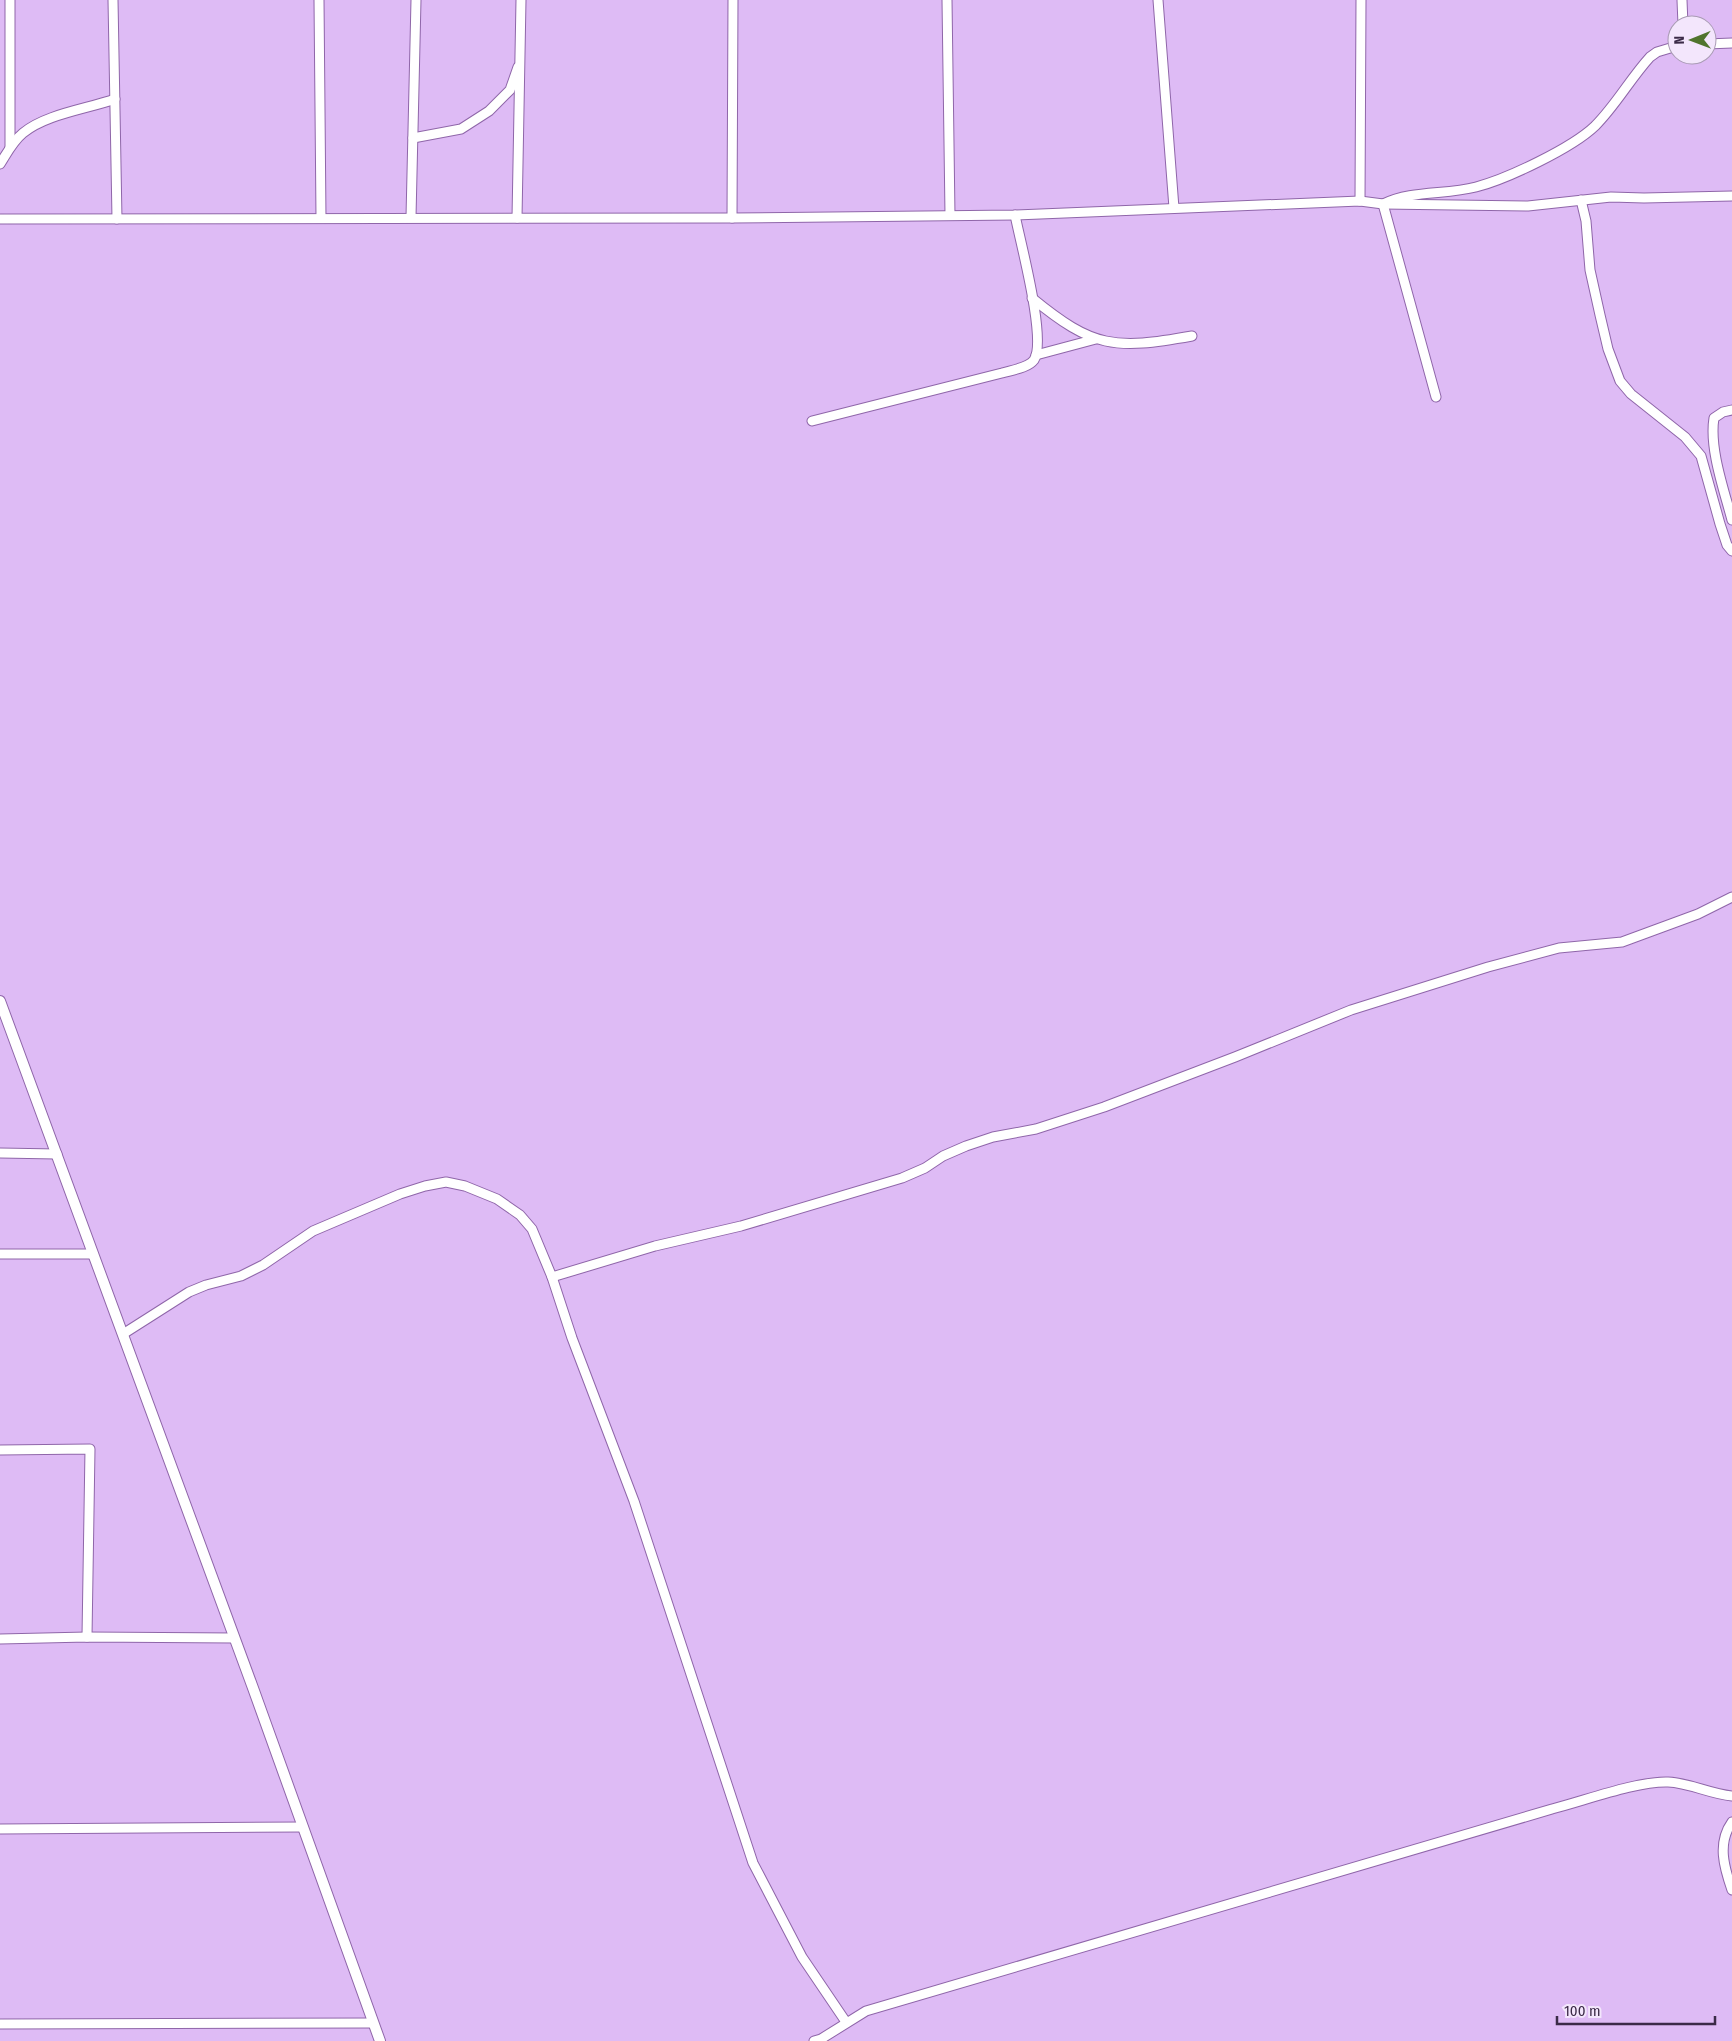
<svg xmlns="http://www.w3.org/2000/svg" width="1732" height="2041" viewBox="0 0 1732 2041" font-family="'Fira Sans Condensed',sans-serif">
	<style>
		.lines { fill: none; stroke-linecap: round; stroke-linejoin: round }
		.minor-casing { stroke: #8f66a9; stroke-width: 11 }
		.tertiary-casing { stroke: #8f66a9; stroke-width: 12 }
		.minor { stroke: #fff; stroke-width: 9 }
		.tertiary { stroke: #fff; stroke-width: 10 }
	</style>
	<rect width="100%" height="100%" fill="#debbf5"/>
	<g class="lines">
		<g class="minor-casing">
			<g id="minor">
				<polyline points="113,0 117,219"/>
				<polyline points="319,0 321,218"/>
				<polyline points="947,0 950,215"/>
				<polyline points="1158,0 1174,208"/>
				<polyline points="1682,0 1683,25"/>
				<polyline points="1707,44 1732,43"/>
				<polyline points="413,138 461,129 489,111 510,90 518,67"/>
				<polyline points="10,147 10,0"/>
				<path d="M0 164C7 153 13 141 23 133 46 114 87 109 115 99"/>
				<polyline points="1581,200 1586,221 1590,270 1600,315 1608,349 1620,381 1631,394 1685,437 1701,456 1720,524 1727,545 1732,551"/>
				<polyline points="1360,201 1361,0"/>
				<polyline points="411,217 416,0"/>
				<polyline points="517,218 521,0"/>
				<polyline points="732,218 733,0"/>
				<polyline points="0,219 732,218 1015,215 1360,201 1383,204 1528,206 1611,197 1644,198 1732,196"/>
				<path d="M1032 298C1093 348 1114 350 1192 336"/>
				<polyline points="1036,355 1096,339"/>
				<path d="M1436 397 1383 204C1412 190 1445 195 1476 187 1507 179 1572 148 1595 126 1616 105 1630 79 1650 57L1657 52 1677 46"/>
				<path d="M1732 410 1723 412 1714 418C1709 448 1724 490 1732 520"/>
				<path d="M812 421 1002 373C1012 370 1028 368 1034 360 1047 340 1020 241 1015 215"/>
				<polyline points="0,1153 57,1154"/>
				<polyline points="0,1254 93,1254"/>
				<polyline points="552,1277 655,1246 741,1226 902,1178 925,1168 943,1156 966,1146 993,1137 1036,1129 1104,1107 1235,1057 1351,1010 1488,967 1559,948 1622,942 1698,914 1732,897"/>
				<polyline points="123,1334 189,1292 206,1285 241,1276 263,1265 313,1231 400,1194 425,1186 446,1182 465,1186 497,1199 520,1215 532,1229 552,1277 572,1338 634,1501 753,1863 802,1957 846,2022"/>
				<polyline points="0,1450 90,1449 87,1637"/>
				<polyline points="0,1639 87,1637 234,1638"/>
				<path d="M1732 1822C1717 1843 1724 1867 1732 1890"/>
				<polyline points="0,1829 303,1827"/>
				<polyline points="0,2024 373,2023"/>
				<path d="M814 2041 821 2039 866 2011 1552 1809C1584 1801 1637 1781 1668 1782 1690 1783 1710 1794 1732 1796"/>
			</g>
		</g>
		<g class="tertiary-casing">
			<polyline id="tertiary" points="0,1001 253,1688 380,2041"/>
		</g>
		<use href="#minor" class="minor"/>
		<use href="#tertiary" class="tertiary"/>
	</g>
	<g transform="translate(1692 40) rotate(269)"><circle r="24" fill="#f3e6fc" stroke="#a99bb4"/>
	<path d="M0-4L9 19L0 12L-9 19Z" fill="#50742d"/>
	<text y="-8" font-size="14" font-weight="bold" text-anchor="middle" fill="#3b2a47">N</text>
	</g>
	<path d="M1557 2016v8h158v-8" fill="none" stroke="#3b2a47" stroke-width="2.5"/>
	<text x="1564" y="2016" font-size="15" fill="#3b2a47" stroke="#f3e6fc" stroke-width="4" paint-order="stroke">100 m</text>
</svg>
